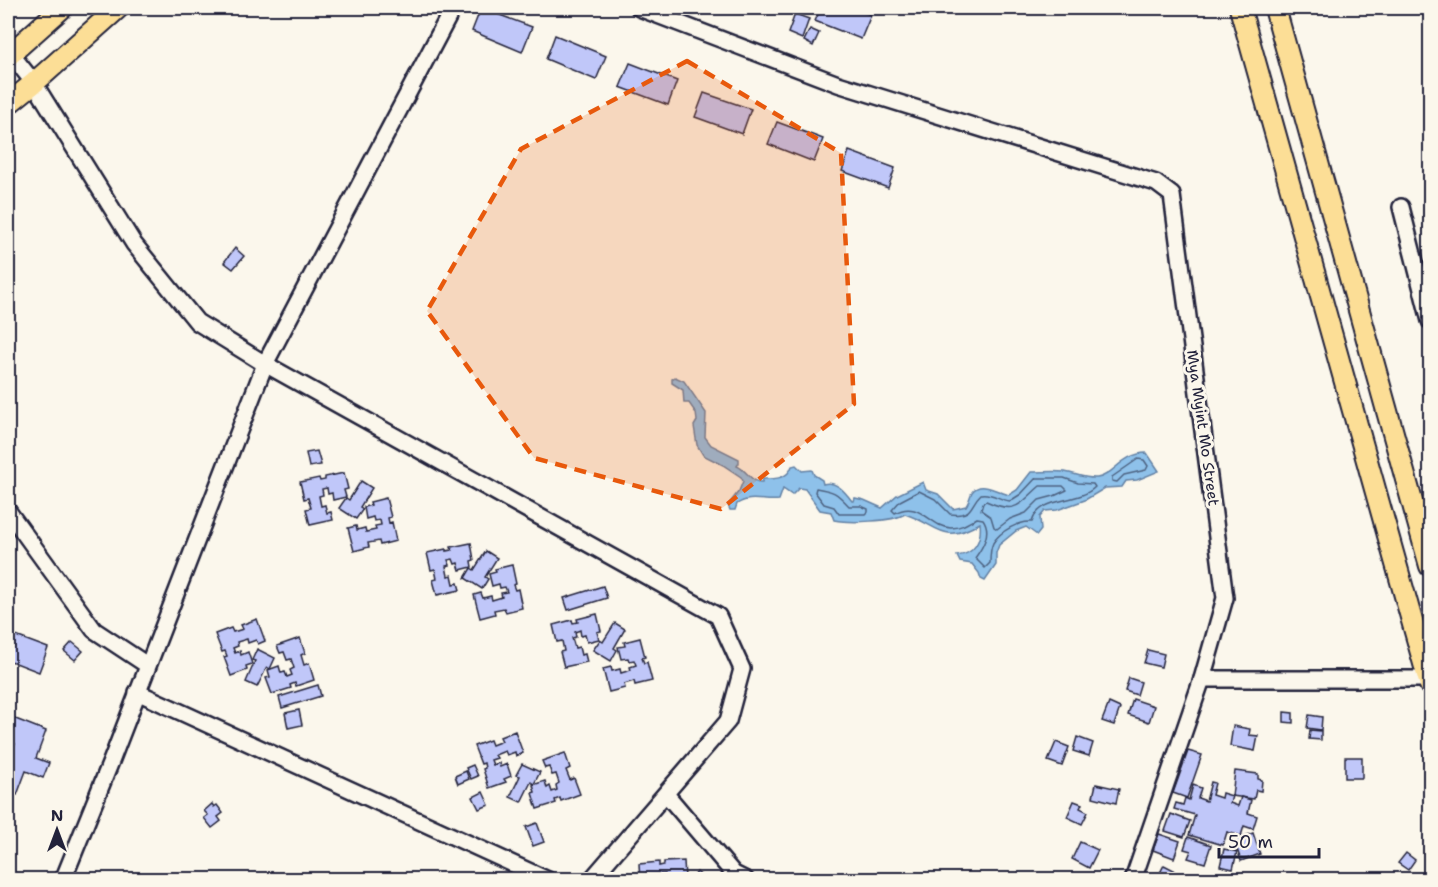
<svg xmlns="http://www.w3.org/2000/svg" width="1438" height="887" viewBox="0 0 1438 887" font-family="'Shantell Sans',sans-serif">
	<style>
		.water { fill: #8ec1ea; stroke: #6381a4; stroke-width: 1.5 }
		.lines { fill: none; stroke-linecap: round; stroke-linejoin: round }
		.shore { stroke: #4d6281; stroke-width: 1.5 }
		.building { fill: #c0c7f9; stroke: #22223b; stroke-width: 1.5 }
		.minor-casing { stroke: #22223b; stroke-width: 20 }
		.major-casing { stroke: #22223b; stroke-width: 24 }
		.minor { stroke: #fbf7ec; stroke-width: 15 }
		.major { stroke: #fcde96; stroke-width: 20 }
		.marked { fill: #e8590c; fill-opacity: 0.2; stroke: #e8590c; stroke-width: 4.5; stroke-dasharray: 12 8; stroke-linejoin: round }
		.labels { text-anchor: middle; dominant-baseline: central; stroke-width: 6; stroke-linejoin: round; paint-order: stroke }
		.street-label { font-size: 15px; fill: #22223b; stroke: #fbf7ec }
	</style>
	<rect width="100%" height="100%" fill="#fbf7ec"/>
	<filter id="ink" filterUnits="userSpaceOnUse"><feTurbulence type="fractalNoise" baseFrequency=".0167" numOctaves="2"/><feDisplacementMap in="SourceGraphic" scale="12" xChannelSelector="R" yChannelSelector="G"/><feConvolveMatrix kernelMatrix="1 2 1 2 8 2 1 2 1" color-interpolation-filters="sRGB"/></filter>
	<g filter="url(#ink)">
		<path class="water" d="M675 377 684 381 706 413 705 437 711 445 739 459V463L737 466C747 470 751 483 762 482L763 479C775 479 788 479 792 466L796 465 802 471 812 470 814 475 822 480 823 484C836 480 845 492 852 501H854L855 498 864 500 882 508 897 495 923 482 926 490 938 494 953 509 966 506C969 502 970 496 972 492 981 480 998 492 1009 495L1017 490 1031 472C1042 472 1054 471 1065 472 1076 474 1086 479 1097 478 1113 476 1122 453 1147 453L1159 471 1137 480 1126 481 1122 487 1105 488 1085 500 1057 510 1045 511 1040 517 1041 530 1037 535 1026 527 1016 531 999 545 996 553V565L985 581 981 579 979 573 972 564 960 562 957 556C975 554 982 540 980 523 942 546 939 525 905 514 892 522 849 523 834 520L831 512 820 510 805 489 799 488 792 495 783 489 779 500C764 502 750 495 737 504L735 510H730L728 505 739 491 743 481 741 477 723 465 703 455 697 445 694 426 697 421 696 413 689 403H684L683 390 672 383V379Z"/>
		<g class="lines">
			<g class="shore">
				<polygon points="1138,459 1144,460 1148,466 1146,470 1124,475 1117,482 1112,481 1112,477"/>
				<path d="M1036 478H1064L1078 483 1093 484 1095 487C1077 505 1040 495 1032 522 1019 521 1000 531 993 543 990 549 990 556 990 563L985 568 975 558C983 547 992 532 983 519L977 518C968 523 961 528 951 528 930 528 920 499 895 513L892 510 900 501 919 491 935 499 950 514C974 517 969 505 981 494 991 492 1000 500 1010 501L1021 494Z"/>
				<path d="M1040 486H1063L1067 490 1054 496 1039 500 1026 513 1010 519 997 529 994 527 991 517 981 510 983 503 986 501C1017 515 1018 505 1040 486Z"/>
				<path d="M816 488C834 491 836 492 849 506H861L868 509V512L866 514H839L834 507 824 504 815 492Z"/>
			</g>
		</g>
		<g class="building">
			<polygon points="481,8 532,27 522,52 472,31"/>
			<polygon points="821,8 853,8 871,15 861,39 815,21"/>
			<polygon points="795,14 809,19 802,39 788,33"/>
			<polygon points="810,29 819,33 813,46 804,41"/>
			<polygon points="555,35 606,56 596,80 546,59"/>
			<polygon points="630,63 677,81 668,105 620,87"/>
			<polygon points="704,93 751,109 742,134 695,117"/>
			<polygon points="777,122 823,139 814,162 768,144"/>
			<polygon points="849,151 895,168 888,188 842,171"/>
			<polygon points="235,248 244,256 233,269 224,262"/>
			<polygon points="317,451 321,465 309,467 306,453"/>
			<polygon points="344,473 348,489 344,490 346,497 333,500 332,493 328,494 327,488 322,489 323,495 319,496 321,506 325,505 327,513 331,512 333,520 310,525 306,509 311,508 308,498 304,499 300,482 319,478 320,481 325,480 325,477"/>
			<polygon points="361,481 372,488 360,507 363,509 356,519 339,508 346,498 349,500"/>
			<polygon points="386,498 391,517 388,518 389,523 392,522 396,541 380,545 379,541 368,543 369,547 354,551 348,528 356,526 357,530 365,528 366,532 376,530 375,526 381,525 380,520 374,521 373,517 366,519 364,507 371,505 370,502"/>
			<polygon points="471,543 474,560 471,561 472,567 460,570 458,563 455,564 453,559 448,560 450,565 446,566 448,576 452,575 454,584 458,583 460,590 437,595 433,580 437,579 435,569 431,570 427,553 446,549 446,551 452,550 451,547"/>
			<polygon points="486,551 497,558 485,577 488,579 482,589 465,578 471,568 474,570"/>
			<polygon points="512,565 516,584 513,585 515,590 518,589 522,608 506,612 504,608 494,610 495,614 480,618 474,595 481,593 483,598 491,596 492,600 502,597 501,593 507,592 505,587 500,588 499,584 492,586 489,574 496,572 495,569"/>
			<polygon points="603,586 607,598 568,610 564,598"/>
			<polygon points="597,614 601,631 597,632 599,639 587,642 585,635 581,636 580,630 575,632 576,637 572,638 575,648 579,647 581,655 585,654 587,662 564,667 560,652 564,651 562,641 557,642 553,625 572,620 573,623 578,622 577,619"/>
			<polygon points="257,619 265,641 258,644 256,640 248,643 247,639 237,642 238,646 233,648 235,653 240,651 241,655 248,652 252,664 246,666 247,670 231,676 224,657 227,656 225,651 222,652 215,634 231,628 233,632 243,629 241,625"/>
			<polygon points="615,623 625,629 614,648 617,650 611,661 593,650 600,640 603,642"/>
			<polygon points="8,633 48,648 39,672 8,660"/>
			<polygon points="300,638 305,653 301,655 304,665 309,663 314,680 296,686 295,683 290,685 291,688 272,694 266,678 270,677 268,670 279,666 281,673 285,672 287,677 292,675 290,670 294,668 291,659 287,660 284,652 280,653 277,646"/>
			<polygon points="640,638 645,657 642,658 644,663 647,662 652,681 635,685 634,681 624,684 625,688 609,692 603,669 611,667 612,671 620,669 621,673 631,670 630,667 636,665 634,660 629,661 628,658 621,659 618,647 625,646 624,642"/>
			<polygon points="72,642 83,651 75,660 64,651"/>
			<polygon points="257,649 275,658 270,669 267,667 257,687 246,682 255,661 252,660"/>
			<polygon points="1148,650 1164,654 1161,667 1144,663"/>
			<polygon points="1129,678 1141,682 1137,695 1125,691"/>
			<polygon points="318,685 321,696 282,708 279,697"/>
			<polygon points="1133,699 1154,706 1149,722 1128,715"/>
			<polygon points="1109,703 1120,708 1114,725 1102,721"/>
			<polygon points="299,710 302,725 288,728 285,713"/>
			<polygon points="1284,712 1293,713 1293,723 1284,722"/>
			<polygon points="1309,715 1322,717 1321,730 1307,728"/>
			<polygon points="8,716 46,731 36,758 49,763 43,778 26,771 17,795 8,792 8,762 15,744 8,741"/>
			<polygon points="1233,726 1250,729 1249,735 1258,736 1255,751 1230,746"/>
			<polygon points="1310,730 1321,731 1321,740 1309,739"/>
			<polygon points="515,731 523,753 516,756 515,752 507,755 505,751 495,755 497,758 491,760 493,765 499,763 500,767 507,764 511,776 504,779 506,782 489,788 483,769 485,768 484,763 481,764 474,746 490,740 492,745 502,741 500,737"/>
			<polygon points="1077,737 1093,743 1089,756 1073,751"/>
			<polygon points="1056,742 1069,747 1062,766 1048,761"/>
			<polygon points="1188,751 1202,755 1187,798 1173,793"/>
			<polygon points="565,753 570,768 566,770 570,780 574,778 580,794 561,801 560,798 555,800 556,803 537,809 532,793 535,792 533,785 545,781 547,788 550,786 552,792 557,790 556,785 559,783 556,774 552,775 549,767 545,768 542,761"/>
			<rect x="1345" y="757" width="17" height="21"/>
			<polygon points="522,764 540,772 534,784 531,782 521,802 510,797 520,776 516,775"/>
			<polygon points="473,765 478,776 471,779 466,768"/>
			<polygon points="466,771 469,779 458,784 455,776"/>
			<polygon points="1235,771 1258,774 1258,779 1262,780 1261,791 1256,790 1254,799 1232,796"/>
			<polygon points="1211,782 1215,783 1212,795 1221,798 1222,793 1232,796 1230,803 1238,806 1241,797 1251,800 1248,813 1257,816 1253,829 1244,826 1241,836 1227,832 1223,845 1189,835 1195,815 1174,809 1176,803 1183,805 1185,798 1189,800 1193,785 1201,788 1198,798 1206,801"/>
			<polygon points="1096,784 1119,789 1116,803 1093,797"/>
			<polygon points="483,792 489,805 479,809 473,797"/>
			<polygon points="1074,801 1082,804 1080,808 1088,812 1082,824 1067,817"/>
			<polygon points="212,804 214,807 217,805 223,813 218,817 221,821 212,828 204,818 208,815 204,811"/>
			<polygon points="1171,814 1190,821 1184,837 1165,831"/>
			<polygon points="537,823 544,842 533,846 526,827"/>
			<polygon points="1253,833 1260,854 1241,861 1234,840"/>
			<polygon points="1159,834 1180,841 1174,858 1153,850"/>
			<polygon points="1188,837 1211,845 1205,863 1188,858 1191,851 1184,849"/>
			<polygon points="1080,842 1098,850 1089,868 1072,859"/>
			<polygon points="1224,849 1237,852 1233,869 1220,866"/>
			<polygon points="1406,853 1415,860 1408,870 1398,863"/>
			<polygon points="684,861 685,878 682,880 665,879 665,874 660,874 660,880 640,880 639,864 659,862 659,866 664,865 664,862"/>
			<polygon points="1164,865 1174,870 1170,878 1160,873"/>
			<polygon points="697,872 706,880 691,880"/>
		</g>
		<g class="lines">
			<g class="minor-casing">
				<g id="minor">
					<polyline points="639,8 838,84 1156,183 1172,195 1225,598 1202,679 1430,679"/>
					<polyline points="11,54 34,83 134,244 197,322 265,364 718,616 742,669 728,721 591,880"/>
					<polyline points="1401,207 1430,321"/>
					<polyline points="8,511 94,630 147,665"/>
					<polyline points="137,692 548,880"/>
					<polyline points="666,794 734,874 746,880"/>
					<polyline points="63,880 112,759 265,364 453,8"/>
					<polyline points="1133,880 1202,679"/>
				</g>
			</g>
			<g class="major-casing">
				<g id="major">
					<polyline points="1240,8 1430,685"/>
					<polyline points="1275,8 1430,566"/>
					<polyline points="8,56 62,8"/>
					<polyline points="8,104 34,83 118,8"/>
				</g>
			</g>
			<use href="#minor" class="minor"/>
			<use href="#major" class="major"/>
		</g>
	</g>
	<path class="marked" d="M687 61 841 153 854 404 721 509 534 458 427 311 521 149Z"/>
	<g class="labels">
		<g class="street-label">
			<text transform="translate(1203 428) rotate(82)">Mya Myint Mo Street</text>
		</g>
	</g>
	<rect width="1438" height="887" fill="none" stroke="#fbf7ec" stroke-width="30"/>
	<rect x="15" y="15" width="1408" height="857" fill="none" stroke="#22223b" stroke-width="2" filter="url(#ink)"/>
	<g transform="translate(57 830)" stroke="#fbf7ec" stroke-width="4.5" paint-order="stroke">
	<path d="M0-4.5L10 22L0 15L-10 22Z" fill="#22223b"/>
	<text y="-9" font-size="16" font-weight="bold" text-anchor="middle" fill="#22223b">N</text>
	</g>
	<path d="M1219 848v9h100v-9" fill="none" stroke="#22223b" stroke-width="3"/>
	<text x="1228" y="848" font-size="18" fill="#22223b" stroke="#fbf7ec" stroke-width="4.5" paint-order="stroke">50 m</text>
</svg>
